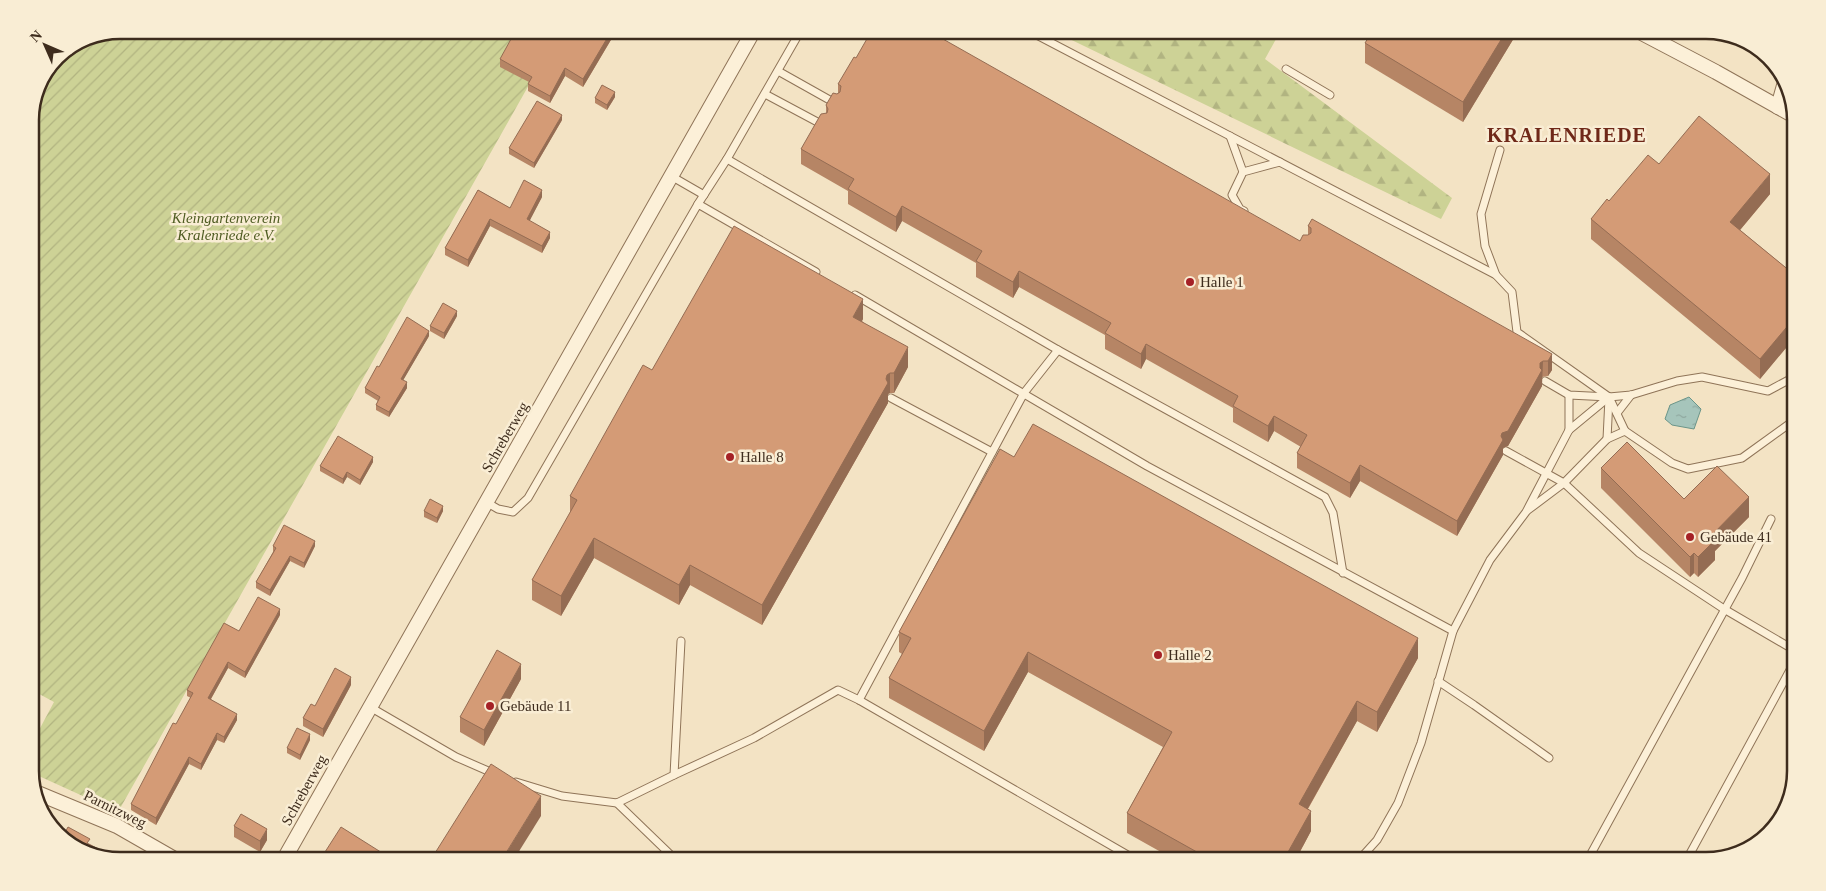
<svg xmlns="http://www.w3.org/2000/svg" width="1826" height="891" viewBox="0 0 1826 891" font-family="'Times New Roman',serif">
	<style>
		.forest { fill: url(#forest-firs) }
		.garden { fill: url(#garden-furrows) }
		.water { fill: url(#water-ripples); stroke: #6b9589 }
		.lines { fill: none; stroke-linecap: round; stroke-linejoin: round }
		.lane-casing { stroke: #8f7458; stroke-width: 9 }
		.street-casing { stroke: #8f7458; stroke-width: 16 }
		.lane { stroke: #fcf0d8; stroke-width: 7 }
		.street { stroke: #fcf0d8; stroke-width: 14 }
		.wall { fill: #b68565 }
		.shaded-wall { fill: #946c53 }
		.building { fill: #d49b76; stroke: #946c53 }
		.poi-dot { fill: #a52126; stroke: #f9edd4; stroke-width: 2 }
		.labels { text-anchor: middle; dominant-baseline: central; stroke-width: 5; stroke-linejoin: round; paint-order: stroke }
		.park-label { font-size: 15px; font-style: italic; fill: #4f5c22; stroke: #f9edd4 }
		.poi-label { font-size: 15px; fill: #3e2c1d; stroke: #f9edd4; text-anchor: start }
		.street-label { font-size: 15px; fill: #3e2c1d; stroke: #f9edd4 }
		.district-label { font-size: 20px; font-weight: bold; letter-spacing: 1px; fill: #6f2818; stroke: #f9edd4 }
		.rim { fill: none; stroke: #3e2c1d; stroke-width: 2.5 }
	</style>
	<defs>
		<pattern id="forest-firs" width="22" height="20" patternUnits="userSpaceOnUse" patternTransform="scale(1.25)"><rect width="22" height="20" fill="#cdd296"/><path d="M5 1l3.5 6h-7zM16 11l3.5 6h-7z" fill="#b1b481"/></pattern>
		<pattern id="garden-furrows" width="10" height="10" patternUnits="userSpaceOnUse" patternTransform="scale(1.25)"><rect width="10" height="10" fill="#cdd296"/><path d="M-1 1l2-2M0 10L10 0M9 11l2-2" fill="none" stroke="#b1b481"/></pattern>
		<pattern id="water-ripples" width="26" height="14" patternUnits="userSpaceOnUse" patternTransform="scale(1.25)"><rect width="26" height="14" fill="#a6c5bb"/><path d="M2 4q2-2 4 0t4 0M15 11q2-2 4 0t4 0" fill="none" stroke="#90a9a0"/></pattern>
	</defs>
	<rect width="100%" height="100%" fill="#f3e3c4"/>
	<polygon class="forest" points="1051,30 1281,30 1265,59 1452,198 1441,219"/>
	<polygon class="garden" points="120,30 560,30 118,812 30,772 30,747 54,702 30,689 30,115 57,56 86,37"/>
	<polygon class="water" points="1689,397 1701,409 1694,429 1672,425 1665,419 1670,405"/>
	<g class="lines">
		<g class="lane-casing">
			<g id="lane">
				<polyline points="1027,30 1496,275 1512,292 1517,332 1609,397 1625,431"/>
				<polyline points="1286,69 1330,95"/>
				<polyline points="778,71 835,103"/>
				<polyline points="765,94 823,125"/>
				<polyline points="1230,136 1243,172"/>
				<polyline points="727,159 1058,350 1325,497 1333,513 1343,573"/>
				<polyline points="671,176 704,195"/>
				<polyline points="698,204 727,159 801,30"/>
				<polyline points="1244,211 1240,209 1232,195 1243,172 1280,162"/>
				<polyline points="1496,275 1485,246 1481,214 1500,150"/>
				<polyline points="855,295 1147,466 1453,631"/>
				<polyline points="1545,381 1569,395 1609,397 1631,395 1677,381 1702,377 1768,391 1796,376"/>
				<polyline points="1569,395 1569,430"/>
				<polyline points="891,398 992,452"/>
				<polyline points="1617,413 1631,395"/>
				<polyline points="1607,439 1609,398"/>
				<polyline points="1506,451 1564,483 1639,553 1724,609 1796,651"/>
				<polyline points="486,502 498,509 513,512 528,498 698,204 816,272"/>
				<polyline points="1528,510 1564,483 1607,439 1625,431 1672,463 1688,469 1742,458 1796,419"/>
				<polyline points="1438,681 1474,705 1549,758"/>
				<polyline points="859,700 1024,393 1058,350"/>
				<polyline points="370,707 456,757 495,774"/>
				<polyline points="674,775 754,738 838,690 859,700 1138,861"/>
				<polyline points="516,782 562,796 617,803 674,775 681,641"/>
				<polyline points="617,803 677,861"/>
				<polyline points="1358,861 1377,840 1398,803 1421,743 1453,631 1490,560 1526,512 1569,430 1609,397"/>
				<polyline points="1587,861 1742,578 1771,519"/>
				<polyline points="1686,861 1796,659"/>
			</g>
		</g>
		<g class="street-casing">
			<g id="street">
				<polyline points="1636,30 1716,72 1796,117"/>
				<polyline points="1778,107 1785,82"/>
				<polyline points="35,792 117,826 178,861"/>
				<polyline points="283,861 754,30"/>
			</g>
		</g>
		<use href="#lane" class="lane"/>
		<use href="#street" class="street"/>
	</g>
	<g class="wall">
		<polygon points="615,30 615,33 583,87 565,76 550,103 528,91 528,84 529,82 500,67 500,59 574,33"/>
		<polygon points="1517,30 1517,33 1463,122 1365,63 1365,43"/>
		<polygon points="838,84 1300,241 1308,235 1308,226 1552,354 1552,370 1548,376 1542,377 1542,386 1508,446 1503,448 1503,455 1457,536 1360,481 1350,498 1297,468 1297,453 1301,447 1274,431 1268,442 1233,422 1233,408 1146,359 1141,369 1105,349 1105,335 1019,287 1013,298 976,277 976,263 902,221 896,232 848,204 848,191 801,164 801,149 826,113 826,105 838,93"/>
		<polygon points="615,97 607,110 595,103 595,98"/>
		<polygon points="562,120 534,168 509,154 509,148"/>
		<polygon points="1659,164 1770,194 1740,230 1796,276 1796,336 1760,379 1591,239 1591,219 1609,201"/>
		<polygon points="478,190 510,208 542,197 529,221 550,238 542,253 490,226 468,267 445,255 445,248"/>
		<polygon points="457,316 444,339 430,331 430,326"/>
		<polygon points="863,319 862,321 908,367 894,393 890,393 888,394 888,403 762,625 690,585 679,605 594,558 561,616 532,600 532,580 570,514 570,496 652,370"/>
		<polygon points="429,336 403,380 407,388 389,417 376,410 376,405 378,401 365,393 365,388 379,367"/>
		<polygon points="1014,457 1418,658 1377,732 1357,721 1308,809 1311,831 1295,861 1177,861 1127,833 1127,813 1163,747 1028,672 984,751 889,698 889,678 902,654 899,652 899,632"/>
		<polygon points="373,462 360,485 347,477 343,484 320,471 320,466"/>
		<polygon points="1601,468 1684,499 1749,517 1715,551 1715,560 1698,577 1694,573 1690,577 1601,488"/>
		<polygon points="424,511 443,511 437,523 424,517"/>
		<polygon points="273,546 315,546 304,568 290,561 270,596 256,588 256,582 273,552"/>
		<polygon points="280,615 245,678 228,668 211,699 237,720 224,743 217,740 201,770 189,764 156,825 131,810 131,804 191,698 187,696 187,690"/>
		<polygon points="521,679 484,746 460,732 460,717"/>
		<polygon points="351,685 323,737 303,726 303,718"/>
		<polygon points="310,740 300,760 287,753 287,748"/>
		<polygon points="234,826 267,840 260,852 234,837"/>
		<polygon points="325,852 395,861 325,861"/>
	</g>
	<g class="shaded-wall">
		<polygon points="612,30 615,30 615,33 583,87 583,79"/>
		<polygon points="1507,30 1517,30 1517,33 1463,122 1463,102"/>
		<polygon points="565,68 565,76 550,103 550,96"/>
		<polygon points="615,92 615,97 607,110 607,105"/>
		<polygon points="562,115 562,120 534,168 534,163"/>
		<polygon points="1770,174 1770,194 1730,242 1730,222"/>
		<polygon points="542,190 542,197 527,226 527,219"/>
		<polygon points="902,206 902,221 896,232 896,217"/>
		<polygon points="490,219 490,226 468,267 468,260"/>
		<polygon points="550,232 550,238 542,253 542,246"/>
		<polygon points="1019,271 1019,287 1013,298 1013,282"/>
		<polygon points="863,299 863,319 853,337 853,317"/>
		<polygon points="457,311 457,316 444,339 444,333"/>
		<polygon points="1796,316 1796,336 1760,379 1760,359"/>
		<polygon points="429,331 429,336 401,384 401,379"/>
		<polygon points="1146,344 1146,359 1141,369 1141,354"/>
		<polygon points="908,347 908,367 894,393 894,373"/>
		<polygon points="1552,354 1552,370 1548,376 1548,361"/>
		<polygon points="1543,361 1542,386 1508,446 1503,448 1503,455 1457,536 1457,521 1501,436 1502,433 1540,363"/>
		<polygon points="890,373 890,393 888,394 888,403 762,625 762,605 886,379 887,375"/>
		<polygon points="407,382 407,388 389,417 389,412"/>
		<polygon points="1274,416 1274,431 1268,442 1268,426"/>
		<polygon points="373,457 373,462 360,485 360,480"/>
		<polygon points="1360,465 1360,481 1350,498 1350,483"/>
		<polygon points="347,472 347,477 343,484 343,479"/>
		<polygon points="1749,497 1749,517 1715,551 1715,560 1698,577 1698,557 1711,536"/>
		<polygon points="443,506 443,511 437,523 437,518"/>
		<polygon points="594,538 594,558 561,616 561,596"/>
		<polygon points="315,541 315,546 304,568 304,563"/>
		<polygon points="1694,553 1694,573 1690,577 1690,557"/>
		<polygon points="290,556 290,561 270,596 270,590"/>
		<polygon points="690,565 690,585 679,605 679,585"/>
		<polygon points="280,609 280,615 245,678 245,672"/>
		<polygon points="1418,638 1418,658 1377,732 1377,712"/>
		<polygon points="1028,652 1028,672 984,751 984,731"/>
		<polygon points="228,662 228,668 208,704 208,698"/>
		<polygon points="521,664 521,679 484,746 484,730"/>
		<polygon points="351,677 351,685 323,737 323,729"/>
		<polygon points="38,697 38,708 30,722 30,711"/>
		<polygon points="1357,701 1357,721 1299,824 1299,804"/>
		<polygon points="237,714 237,720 224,743 224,737"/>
		<polygon points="217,733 217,740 201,770 201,764"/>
		<polygon points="310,734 310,740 300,760 300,755"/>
		<polygon points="189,757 189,764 156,825 156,818"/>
		<polygon points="541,796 541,816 513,861 501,861"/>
		<polygon points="1311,811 1311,831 1295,861 1283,861"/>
		<polygon points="267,829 267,840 260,852 260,841"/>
	</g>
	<g class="building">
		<polygon points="516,30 568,30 574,33 576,30 612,30 583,79 565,68 550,96 528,84 532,77 500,59"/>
		<polygon points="872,30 927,30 1300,241 1303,235 1308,235 1311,233 1311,228 1308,226 1312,219 1552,354 1548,361 1543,361 1540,363 1540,368 1542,370 1508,431 1502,433 1501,436 1503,440 1457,521 1360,465 1350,483 1297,453 1307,435 1274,416 1268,426 1233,406 1238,396 1146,344 1141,354 1105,333 1111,323 1019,271 1013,282 976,261 982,251 902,206 896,217 848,189 854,179 801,149 821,114 827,113 828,109 826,105 833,93 837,94 840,92 841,86 838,84 854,57 856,58"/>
		<polygon points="1373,30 1507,30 1463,102 1365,43"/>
		<polygon points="602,85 615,92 607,105 595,98"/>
		<polygon points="537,101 562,115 534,163 509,148"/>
		<polygon points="1699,116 1770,174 1730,222 1796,276 1796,316 1760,359 1591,219 1607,199 1609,201 1648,155 1659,164"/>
		<polygon points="524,180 542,190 527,219 550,232 542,246 490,219 468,260 445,248 478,190 510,208"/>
		<polygon points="734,226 863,299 853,317 908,347 894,373 890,373 887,375 886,379 888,383 762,605 690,565 679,585 594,538 561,596 532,580 577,500 570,496 643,365 652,370"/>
		<polygon points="443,303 457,311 444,333 430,326"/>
		<polygon points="407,317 429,331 401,379 407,382 389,412 376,405 380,397 365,388 377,366 379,367"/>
		<polygon points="1033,424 1418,638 1377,712 1357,701 1299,804 1311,811 1283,861 1257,861 1253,858 1251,861 1213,861 1127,813 1172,732 1028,652 984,731 889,678 911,638 899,632 1000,449 1014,457"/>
		<polygon points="338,436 373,457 360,480 347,472 343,479 320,466"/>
		<polygon points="1627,442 1684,499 1717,466 1749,497 1711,536 1715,540 1698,557 1694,553 1690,557 1601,468"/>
		<polygon points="430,499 443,506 437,518 424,511"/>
		<polygon points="284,525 315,541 304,563 290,556 270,590 256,582 276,548 273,546"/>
		<polygon points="258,597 280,609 245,672 228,662 208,698 237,714 224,737 217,733 201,764 189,757 156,818 131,804 173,723 176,724 193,693 187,690 224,623 239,631"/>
		<polygon points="497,650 521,664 484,730 460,717"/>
		<polygon points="335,668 351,677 323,729 303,718 311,704 315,706"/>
		<polygon points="30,693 38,697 30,711"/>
		<polygon points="297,728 310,734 300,755 287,748"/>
		<polygon points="491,764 541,796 501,861 430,861"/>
		<polygon points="241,814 267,829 260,841 234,826"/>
		<polygon points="68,827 90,839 87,843 121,861 81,852 63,836"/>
		<polygon points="341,827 395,861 336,861 337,860 325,852"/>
	</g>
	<g class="poi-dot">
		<circle cx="1190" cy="282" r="5"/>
		<circle cx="730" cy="457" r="5"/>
		<circle cx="1690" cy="537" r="5"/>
		<circle cx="1158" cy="655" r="5"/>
		<circle cx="490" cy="706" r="5"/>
	</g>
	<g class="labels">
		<g class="park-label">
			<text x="226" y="218">Kleingartenverein<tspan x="226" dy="17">Kralenriede e.V.</tspan></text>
		</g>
		<g class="poi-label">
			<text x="1200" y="282">Halle 1</text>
			<text x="740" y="457">Halle 8</text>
			<text x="1700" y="537">Gebäude 41</text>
			<text x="1168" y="655">Halle 2</text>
			<text x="500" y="706">Gebäude 11</text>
		</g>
		<g class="street-label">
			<text transform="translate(505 437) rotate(-60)">Schreberweg</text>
			<text transform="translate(304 790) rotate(-61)">Schreberweg</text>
			<text transform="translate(115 809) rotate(26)">Parnitzweg</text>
		</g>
		<g class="district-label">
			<text x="1567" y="135">KRALENRIEDE</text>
		</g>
	</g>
	<path d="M0 0H1826V891H0ZM120 39H1706A81 81 0 0 1 1787 120V771A81 81 0 0 1 1706 852H120A81 81 0 0 1 39 771V120A81 81 0 0 1 120 39Z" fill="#f9edd4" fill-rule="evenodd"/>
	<path class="rim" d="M120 39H1706A81 81 0 0 1 1787 120V771A81 81 0 0 1 1706 852H120A81 81 0 0 1 39 771V120A81 81 0 0 1 120 39Z"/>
	<g transform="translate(45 45) rotate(315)" stroke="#f9edd4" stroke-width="4" paint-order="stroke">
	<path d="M0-4L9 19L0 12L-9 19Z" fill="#3e2c1d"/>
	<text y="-8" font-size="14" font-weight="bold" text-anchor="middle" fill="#3e2c1d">N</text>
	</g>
</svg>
